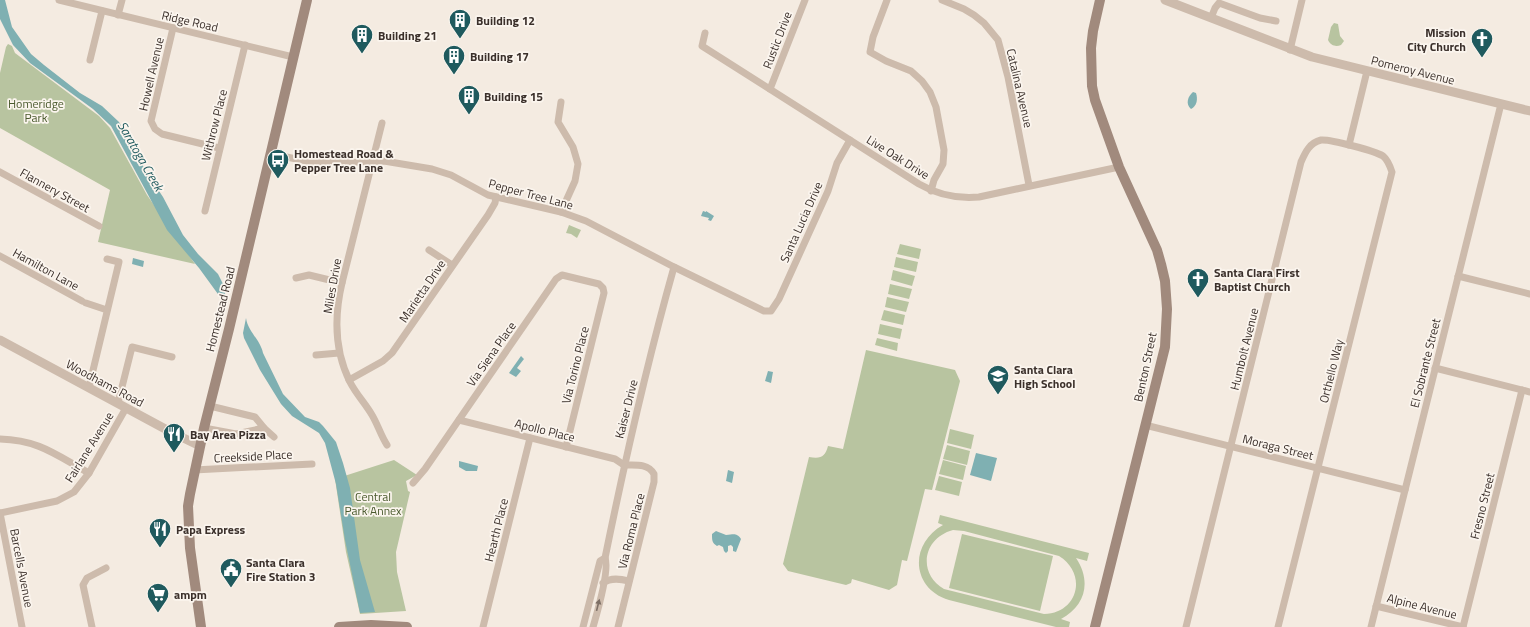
<svg xmlns="http://www.w3.org/2000/svg" width="1530" height="627" viewBox="0 0 1530 627" font-family="'Titillium Web',sans-serif">
	<style>
		.green { fill: #b8c4a0; fill-rule: evenodd }
		.water { fill: #7fb0b2 }
		.lines { fill: none; stroke-linecap: round; stroke-linejoin: round }
		.minor { stroke: #cdbbac; stroke-width: 7 }
		.tertiary { stroke: #cdbbac; stroke-width: 9 }
		.secondary { stroke: #a18a7d; stroke-width: 10 }
		.oneway { fill: #7d6f65 }
		.labels { text-anchor: middle; dominant-baseline: central; stroke-width: 3.5; stroke-linejoin: round; paint-order: stroke }
		.poi-label { font-size: 12px; font-weight: bold; fill: #3b302b; stroke: #fbf5ee; text-anchor: start }
		.street-label { font-size: 12px; fill: #3b302b; stroke: #fbf5ee }
		.park-label { font-size: 12px; fill: #4a5a2e; stroke: #fbf5ee }
		.water-label { font-size: 13px; font-style: italic; fill: #1f5a5e; stroke: #fbf5ee }
	</style>
	<rect width="100%" height="100%" fill="#f4ebe1"/>
	<g class="green">
		<path d="M1334 23 1338 24 1340 36 1344 41 1341 45C1336 47 1331 46 1328 40L1331 27Z"/>
		<polygon points="8,44 12,46 15,53 99,116 110,128 147,195 195,264 98,242 110,190 0,128 0,73 6,47"/>
		<polygon points="569,225 581,230 577,238 571,234 566,233"/>
		<polygon points="900,244 921,249 919,259 897,254"/>
		<polygon points="896,257 918,262 916,272 894,267"/>
		<polygon points="893,270 915,276 912,286 891,280"/>
		<polygon points="890,284 912,289 909,299 888,294"/>
		<polygon points="887,297 909,302 906,312 885,307"/>
		<polygon points="884,310 905,315 903,325 881,320"/>
		<polygon points="880,324 902,329 900,339 878,334"/>
		<polygon points="877,338 898,343 897,351 875,345"/>
		<path d="M866 350 955 370 960 381 932 490 925 489 907 561 902 560 897 585 889 590 852 579 851 583 846 585 788 571 783 564 809 457C821 459 825 457 828 446L843 449Z"/>
		<polygon points="950,429 974,435 971,449 947,443"/>
		<polygon points="947,445 970,451 967,465 943,459"/>
		<polygon points="394,460 417,475 406,481 408,491 410,492 396,552 397,572 406,611 360,614 346,552 335,479"/>
		<polygon points="943,460 966,466 963,480 939,474"/>
		<polygon points="939,476 962,482 959,496 935,490"/>
		<path d="M940 515 1089 553 1087 561 1076 558C1092 582 1085 606 1061 619L1070 622 1069 627H1056L949 600C911 588 909 544 943 525L938 523ZM953 530 964 531 1059 556C1088 574 1078 613 1044 614L944 589C917 573 923 538 953 530Z"/>
		<polygon points="962,534 1053,556 1040,611 949,588"/>
	</g>
	<g class="water">
		<polygon points="0,0 5,0 12,27 31,54 44,65 80,93 102,106 119,122 147,173 163,197 183,235 198,254 218,274 226,290 223,301 199,268 167,230 111,126 93,109 30,63 13,45 0,19"/>
		<path d="M1193 92 1196 93C1198 99 1197 106 1191 109 1185 104 1188 96 1193 92Z"/>
		<polygon points="703,211 706,212 706,211 714,216 711,221 708,220 709,218 701,216"/>
		<polygon points="133,258 144,261 143,267 132,264"/>
		<path d="M246 318C248 332 260 339 263 353L283 394 305 417 319 422 323 426 336 442 343 463 350 488 360 560 375 612 360 613 345 540 336 484 325 443 319 433 292 416 281 404 260 370 244 338 243 333Z"/>
		<polygon points="521,356 524,359 517,368 521,371 516,377 509,373"/>
		<polygon points="768,371 773,372 771,383 765,381"/>
		<polygon points="976,453 997,458 991,481 970,475"/>
		<polygon points="459,461 478,466 477,471 466,471 459,467"/>
		<polygon points="728,470 734,472 732,483 726,481"/>
		<path d="M716 531C719 532 723 534 726 535 733 535 736 532 741 539L736 552 733 551V547L731 545 728 546V551L726 553 724 551 723 547 719 545 717 546C712 543 712 540 712 534Z"/>
	</g>
	<g class="lines">
		<g class="minor">
			<polyline points="59,0 293,57"/>
			<polyline points="887,0 873,37 870,52 886,61 911,71 922,81 930,92 936,107 944,150 943,164 934,180 931,191"/>
			<polyline points="942,0 964,9 974,15 984,23 998,40 1008,77 1029,185"/>
			<polyline points="118,15 122,0"/>
			<polyline points="1211,18 1215,8 1219,3 1260,18 1276,21"/>
			<polyline points="173,28 151,121 155,129 162,134 219,148"/>
			<path d="M705 33 702 46 919 184C938 195 957 199 979 197L1119 167"/>
			<polyline points="1290,50 1302,0"/>
			<polyline points="90,60 102,11"/>
			<polyline points="770,89 805,0"/>
			<polyline points="561,102 558,122 573,147 578,164 575,181 561,212"/>
			<path d="M382 123 342 283C334 317 334 350 350 382 356 394 365 403 372 415 378 425 381 436 387 445"/>
			<polyline points="1349,145 1367,71"/>
			<polyline points="271,154 312,162 336,163 384,161 432,169 451,175 488,195 561,212 586,221 674,267 764,311 771,311 779,299 828,191 837,163 850,140"/>
			<polyline points="0,172 99,226"/>
			<polyline points="205,211 245,45"/>
			<polyline points="429,250 452,265"/>
			<polyline points="0,256 82,301"/>
			<polyline points="1458,276 1530,294"/>
			<polyline points="296,278 309,275 342,283"/>
			<polyline points="86,303 107,310"/>
			<polyline points="316,355 339,353"/>
			<polyline points="1435,368 1530,392"/>
			<polyline points="349,380 383,361 392,353 488,215 495,203 496,197"/>
			<polyline points="89,387 119,262 107,259"/>
			<polyline points="118,403 132,347 172,357"/>
			<polyline points="459,420 615,459 624,465"/>
			<polyline points="1145,425 1405,490"/>
			<polyline points="204,428 236,434 264,428 255,417 210,406"/>
			<polyline points="264,428 274,437"/>
			<path d="M0 439C39 440 56 455 89 473"/>
			<polyline points="194,470 312,464"/>
			<polyline points="413,483 425,469 556,279 562,275 599,284 603,288 604,293 566,447"/>
			<polyline points="0,513 57,501 74,492 89,473 126,408"/>
			<polyline points="0,513 22,627"/>
			<path d="M603 583C611 577 621 579 629 581"/>
			<polyline points="1376,606 1463,627"/>
			<polyline points="92,627 83,585 87,578 106,568"/>
			<polyline points="483,627 530,438"/>
			<polyline points="583,627 600,561 605,558"/>
			<path d="M593 627C597 613 610 570 605 558 625 460 647 363 674 267"/>
			<path d="M618 627 654 482V474C648 463 635 465 624 465"/>
			<path d="M1186 627 1301 162C1305 153 1309 143 1321 140 1330 139 1375 151 1383 156 1388 160 1390 166 1392 172L1278 627"/>
			<polyline points="1371,627 1501,104"/>
			<polyline points="1463,627 1522,390"/>
		</g>
		<g class="tertiary">
			<polyline points="1165,0 1312,57 1530,111"/>
			<polyline points="0,340 169,431 200,446"/>
		</g>
		<g class="secondary">
			<polyline points="201,627 190,548 188,506 190,494 204,428 229,329 307,0"/>
			<polyline points="339,627 371,625 407,627"/>
			<polyline points="1095,627 1165,347 1167,309 1165,281 1161,264 1157,250 1119,167 1095,100 1092,86 1091,48 1093,31 1100,0"/>
		</g>
	</g>
	<defs><path id="oneway-solid" d="M-6-.8H1V-3.2L6.5 0L1 3.2V.8H-6Z"/></defs>
	<use class="oneway" href="#oneway-solid" transform="translate(598 605) rotate(-76)"/>
	<defs>
		<g id="building-pin" transform="scale(1.15)"><path d="M0 17L-7.5 6A9.5 9.5 0 1 1 7.5 6Z" fill="#1f5a5e" stroke="#fbf5ee"/><path d="M-4-6H4V6H1V3H-1V6H-4ZM-2.5-4.3h1.7v1.8h-1.7ZM.8-4.3h1.7v1.8H.8ZM-2.5-1h1.7V.8h-1.7ZM.8-1h1.7V.8H.8Z" fill="#fff"/></g>
		<g id="church-pin" transform="scale(1.15)"><path d="M0 17L-7.5 6A9.5 9.5 0 1 1 7.5 6Z" fill="#1f5a5e" stroke="#fbf5ee"/><path d="M-1.2-6h2.4v3.5h3.3v2.4h-3.3V6h-2.4V-.1h-3.3v-2.4h3.3Z" fill="#fff"/></g>
		<g id="bus-pin" transform="scale(1.15)"><path d="M0 17L-7.5 6A9.5 9.5 0 1 1 7.5 6Z" fill="#1f5a5e" stroke="#fbf5ee"/><path d="M-5-6H5V4H4V6H2V4H-2V6H-4V4H-5ZM-3.5-4V0h7V-4ZM-3.5 1.2v1.5H-2V1.2ZM2 1.2v1.5H3.5V1.2Z" fill="#fff"/></g>
		<g id="school-pin" transform="scale(1.15)"><path d="M0 17L-7.5 6A9.5 9.5 0 1 1 7.5 6Z" fill="#1f5a5e" stroke="#fbf5ee"/><path d="M0-5L7-2L0 1L-7-2ZM-4 1L0 2.5L4 1V4Q0 6-4 4Z" fill="#fff"/></g>
		<g id="restaurant-pin" transform="scale(1.15)"><path d="M0 17L-7.5 6A9.5 9.5 0 1 1 7.5 6Z" fill="#1f5a5e" stroke="#fbf5ee"/><path d="M-5-6h1v4h1v-4h1v4h1v-4h1v5L-1.5 .5V6h-2V.5L-5-1ZM5-6V6H3V1.5H1.5Q1.5-4 5-6Z" fill="#fff"/></g>
		<g id="civic-pin" transform="scale(1.15)"><path d="M0 17L-7.5 6A9.5 9.5 0 1 1 7.5 6Z" fill="#1f5a5e" stroke="#fbf5ee"/><path d="M-.6-6.5H3V-4.5H.6V-3L4-1V1h2V6H-6V1h2V-1L-.6-3ZM-1.2 2.5V6h2.4V2.5Z" fill="#fff"/></g>
		<g id="supermarket-pin" transform="scale(1.15)"><path d="M0 17L-7.5 6A9.5 9.5 0 1 1 7.5 6Z" fill="#1f5a5e" stroke="#fbf5ee"/><path d="M-6-5.5h2.5l.6 2H6L4.5 2H-2.5L-4.4-4H-6ZM-1.5 3.2a1.3 1.3 0 1 0 .1 0ZM3 3.2a1.3 1.3 0 1 0 .1 0Z" fill="#fff"/></g>
	</defs>
	<g fill-rule="evenodd">
		<use href="#building-pin" x="460" y="20"/>
		<use href="#building-pin" x="362" y="35"/>
		<use href="#church-pin" x="1482" y="39"/>
		<use href="#building-pin" x="454" y="56"/>
		<use href="#building-pin" x="469" y="96"/>
		<use href="#bus-pin" x="278" y="160"/>
		<use href="#church-pin" x="1198" y="279"/>
		<use href="#school-pin" x="998" y="376"/>
		<use href="#restaurant-pin" x="174" y="434"/>
		<use href="#restaurant-pin" x="160" y="529"/>
		<use href="#civic-pin" x="231" y="569"/>
		<use href="#supermarket-pin" x="158" y="594"/>
	</g>
	<g class="labels">
		<g class="poi-label">
			<text x="476" y="20">Building 12</text>
			<text x="1466" y="32" text-anchor="end">Mission<tspan x="1466" dy="14">City Church</tspan></text>
			<text x="378" y="35">Building 21</text>
			<text x="470" y="56">Building 17</text>
			<text x="484" y="96">Building 15</text>
			<text x="294" y="153">Homestead Road &amp;<tspan x="294" dy="14">Pepper Tree Lane</tspan></text>
			<text x="1214" y="272">Santa Clara First<tspan x="1214" dy="14">Baptist Church</tspan></text>
			<text x="1014" y="369">Santa Clara<tspan x="1014" dy="14">High School</tspan></text>
			<text x="190" y="434">Bay Area Pizza</text>
			<text x="176" y="529">Papa Express</text>
			<text x="246" y="562">Santa Clara<tspan x="246" dy="14">Fire Station 3</tspan></text>
			<text x="174" y="594">ampm</text>
		</g>
		<g class="street-label">
			<text transform="translate(190 21) rotate(13)">Ridge Road</text>
			<text transform="translate(777 40) rotate(-69)">Rustic Drive</text>
			<text transform="translate(1413 70) rotate(14)">Pomeroy Avenue</text>
			<text transform="translate(151 74) rotate(-77)">Howell Avenue</text>
			<text transform="translate(1020 88) rotate(77)">Catalina Avenue</text>
			<text transform="translate(214 125) rotate(-76)">Withrow Place</text>
			<text transform="translate(898 157) rotate(32)">Live Oak Drive</text>
			<text transform="translate(55 190) rotate(29)">Flannery Street</text>
			<text transform="translate(531 194) rotate(15)">Pepper Tree Lane</text>
			<text transform="translate(801 222) rotate(-66)">Santa Lucia Drive</text>
			<text transform="translate(46 269) rotate(29)">Hamilton Lane</text>
			<text transform="translate(332 286) rotate(-80)">Miles Drive</text>
			<text transform="translate(422 291) rotate(-56)">Marietta Drive</text>
			<text transform="translate(220 309) rotate(-76)">Homestead Road</text>
			<text transform="translate(1244 349) rotate(-76)">Humbolt Avenue</text>
			<text transform="translate(491 354) rotate(-55)">Via Siena Place</text>
			<text transform="translate(1425 363) rotate(-76)">El Sobrante Street</text>
			<text transform="translate(575 365) rotate(-76)">Via Torino Place</text>
			<text transform="translate(1145 367) rotate(-78)">Benton Street</text>
			<text transform="translate(1331 371) rotate(-76)">Orthello Way</text>
			<text transform="translate(105 383) rotate(28)">Woodhams Road</text>
			<text transform="translate(626 409) rotate(-76)">Kaiser Drive</text>
			<text transform="translate(545 430) rotate(14)">Apollo Place</text>
			<text transform="translate(89 447) rotate(-58)">Fairlane Avenue</text>
			<text transform="translate(1278 447) rotate(14)">Moraga Street</text>
			<text transform="translate(253 456) rotate(-3)">Creekside Place</text>
			<text transform="translate(1482 506) rotate(-76)">Fresno Street</text>
			<text transform="translate(496 530) rotate(-76)">Hearth Place</text>
			<text transform="translate(631 531) rotate(-76)">Via Roma Place</text>
			<text transform="translate(22 568) rotate(79)">Barcells Avenue</text>
			<text transform="translate(1422 606) rotate(14)">Alpine Avenue</text>
		</g>
		<g class="park-label">
			<text x="36" y="103">Homeridge<tspan x="36" dy="14">Park</tspan></text>
			<text x="373" y="496">Central<tspan x="373" dy="14">Park Annex</tspan></text>
		</g>
		<g class="water-label">
			<text transform="translate(141 156) rotate(60)">Saratoga Creek</text>
		</g>
	</g>
</svg>
